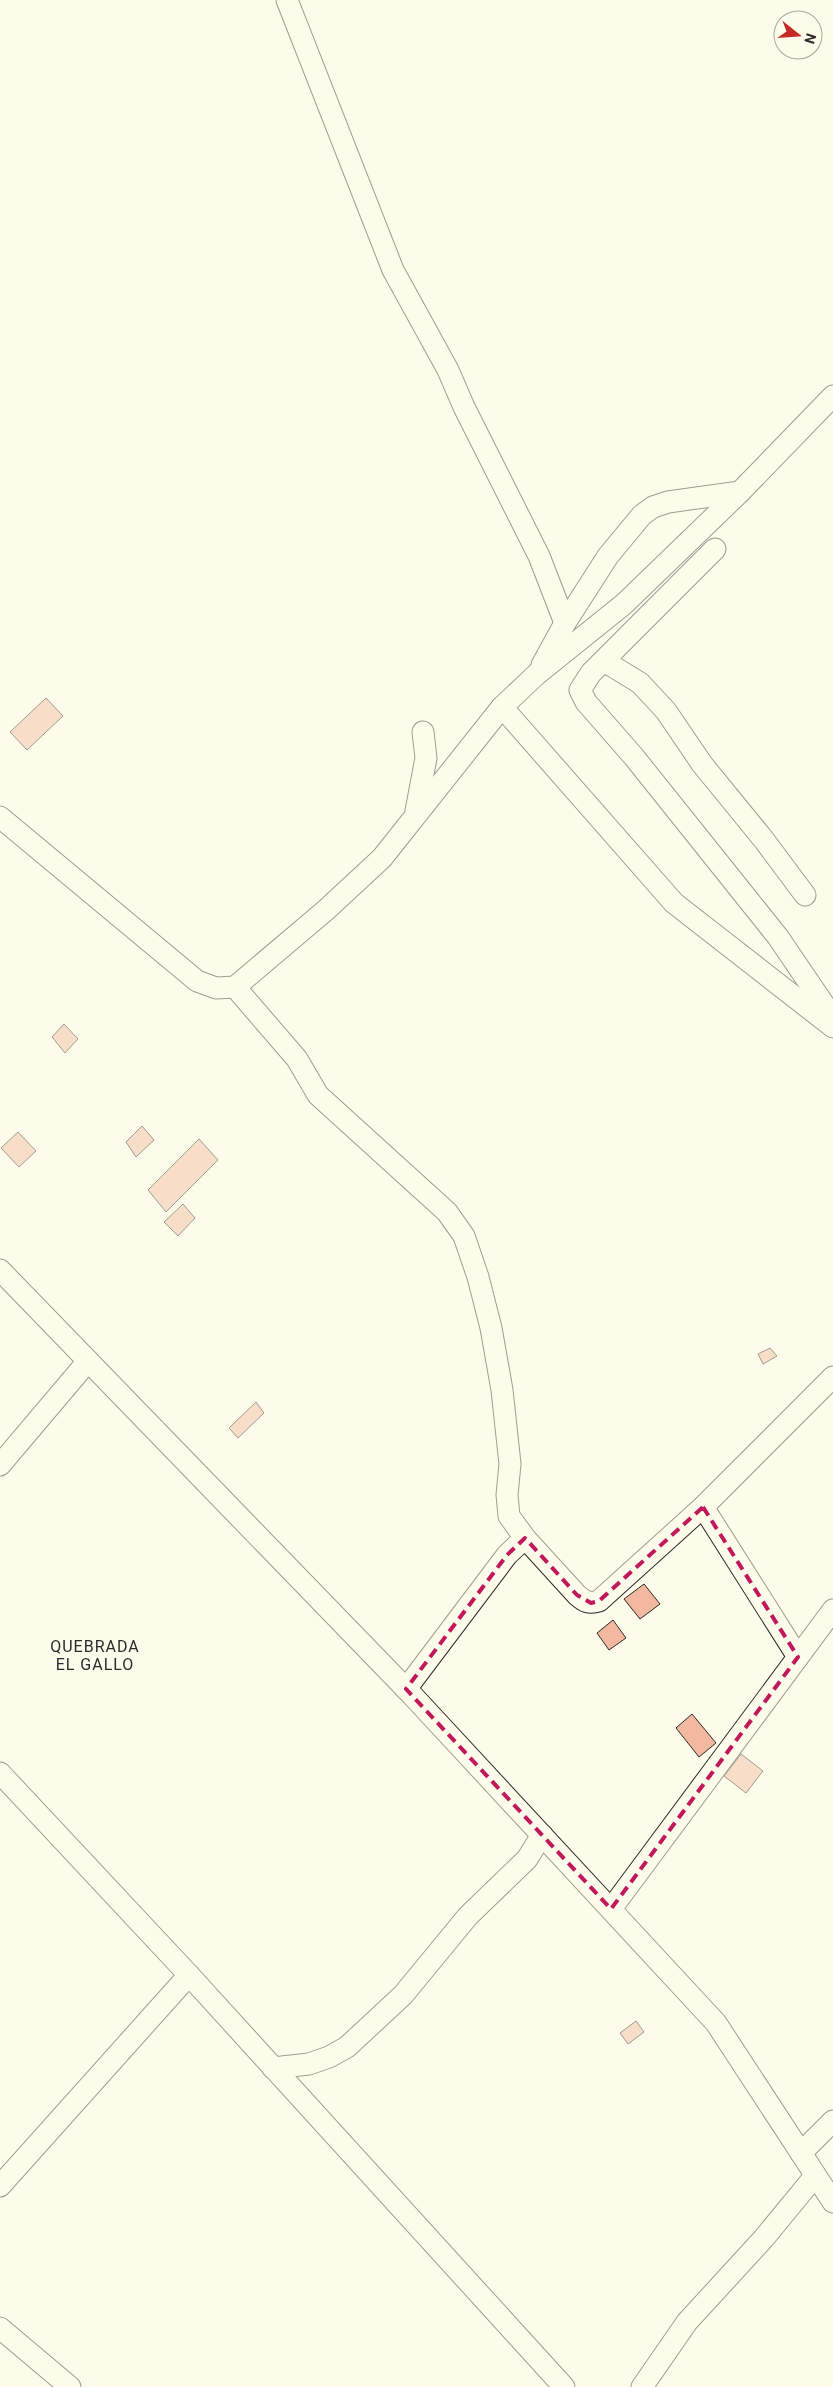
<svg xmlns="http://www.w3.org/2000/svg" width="833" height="2387" viewBox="0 0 833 2387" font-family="Roboto,sans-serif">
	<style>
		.building { fill: #f2b8a0; stroke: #2b2b2b }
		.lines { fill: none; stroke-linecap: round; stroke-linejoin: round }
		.minor-casing { stroke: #2b2b2b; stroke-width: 23 }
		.minor { stroke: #fdfbea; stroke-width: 21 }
		.marked { fill: none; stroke: #c2185b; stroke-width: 4; stroke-dasharray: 10 6; stroke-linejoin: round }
		.labels { text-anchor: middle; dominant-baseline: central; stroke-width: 4; stroke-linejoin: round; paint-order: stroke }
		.neighbourhood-label { font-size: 16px; letter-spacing: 1px; fill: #2b2b2b; stroke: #fdfbea }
	</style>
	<rect width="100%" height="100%" fill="#fdfbea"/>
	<g class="building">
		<polygon points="46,698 63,716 27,750 10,732"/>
		<polygon points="64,1024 78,1039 65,1053 52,1037"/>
		<polygon points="142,1126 154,1140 136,1157 126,1142"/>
		<polygon points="18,1132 36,1151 19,1167 1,1148"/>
		<polygon points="199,1139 218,1160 166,1212 148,1190"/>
		<polygon points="183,1204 195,1218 178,1236 164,1222"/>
		<polygon points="770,1348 777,1356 763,1364 758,1354"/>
		<polygon points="256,1402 264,1413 238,1438 229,1428"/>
		<polygon points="644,1584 660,1604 640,1619 624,1599"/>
		<polygon points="613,1620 626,1638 609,1650 597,1633"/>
		<polygon points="692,1714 716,1743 699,1757 676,1728"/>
		<polygon points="741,1754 763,1771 746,1793 724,1776"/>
		<polygon points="636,2021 644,2032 628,2044 620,2033"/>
	</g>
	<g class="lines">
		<g class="minor-casing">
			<g id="minor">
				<polyline points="287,0 393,270 448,370 464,407 539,556 565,623"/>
				<polyline points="715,549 591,673 580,690 586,702 634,757 778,937 833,1018"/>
				<polyline points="604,661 640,683 666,711 702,764 764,840 805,895"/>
				<polyline points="542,665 565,623 608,556 642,515 653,507 668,502 740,492"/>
				<polyline points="502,707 674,903 833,1027"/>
				<polyline points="416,811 426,758 423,732"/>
				<polyline points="0,817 197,981 216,988 235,987 326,910 382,858 502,707 537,674 624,604 740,492 833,396"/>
				<polyline points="235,987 297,1059 318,1095 447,1212 464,1236 478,1277 491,1328 502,1390 510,1464 507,1495 509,1516 525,1538"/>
				<polyline points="0,1270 412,1695 716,2023 833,2202"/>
				<polyline points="0,1465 88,1361"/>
				<polyline points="703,1507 798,1657"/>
				<path d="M406 1689 507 1555 525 1538 577 1595C585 1602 589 1604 599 1601L703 1507 833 1377"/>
				<polyline points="0,1773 189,1975 564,2387"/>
				<polyline points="611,1909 833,1610"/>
				<polyline points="273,2068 309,2064 329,2057 347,2047 403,1995 468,1916 527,1859 542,1835"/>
				<polyline points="801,2153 833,2121"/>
				<polyline points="0,2186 189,1975"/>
				<polyline points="0,2328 70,2387"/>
				<polyline points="642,2387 687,2322 764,2238 815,2176"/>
			</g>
		</g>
		<use href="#minor" class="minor"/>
	</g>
	<path d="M0 0H833V2387H0ZM703 1507 798 1657 611 1909 406 1689 507 1555 525 1538 577 1595 591 1603 599 1601Z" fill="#fdfbea" fill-opacity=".55" fill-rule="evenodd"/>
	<path class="marked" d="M703 1507 798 1657 611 1909 406 1689 507 1555 525 1538 577 1595 591 1603 599 1601Z"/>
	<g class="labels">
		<g class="neighbourhood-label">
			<text x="95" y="1646">QUEBRADA<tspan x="95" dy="18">EL GALLO</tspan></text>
		</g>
	</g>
	<g transform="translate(798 35) rotate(107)"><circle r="24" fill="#fdfbea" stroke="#a9a89e"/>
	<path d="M0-4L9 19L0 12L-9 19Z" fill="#c62828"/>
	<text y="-8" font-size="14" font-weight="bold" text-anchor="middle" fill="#2b2b2b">N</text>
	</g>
</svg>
